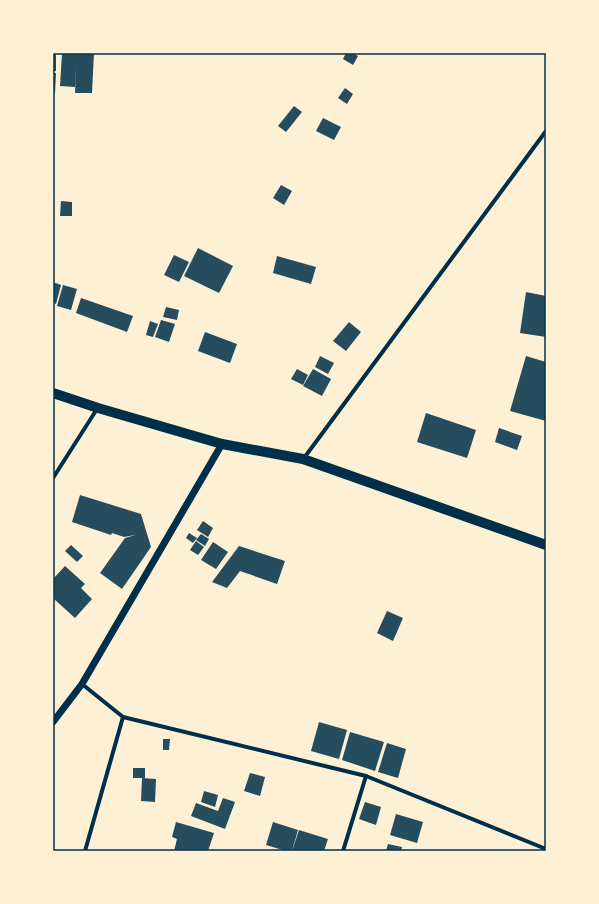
<svg xmlns="http://www.w3.org/2000/svg" width="599" height="904" viewBox="0 0 599 904" font-family="Jost,sans-serif">
	<style>
		.building { fill: #264d5e }
		.lines { fill: none; stroke-linecap: round; stroke-linejoin: round }
		.minor { stroke: #003049; stroke-width: 4 }
		.tertiary { stroke: #003049; stroke-width: 7 }
		.primary { stroke: #003049; stroke-width: 10 }
		.neatline { fill: none; stroke: #003049; stroke-width: 1.5 }
	</style>
	<rect width="100%" height="100%" fill="#fdf0d5"/>
	<g class="building">
		<rect x="53" y="53" width="3" height="18"/>
		<polygon points="62,53 94,53 92,93 75,93 76,65 75,87 60,86"/>
		<polygon points="346,53 352,53 358,56 353,65 343,59"/>
		<polygon points="53,73 56,73 55,93 53,93"/>
		<polygon points="345,88 353,94 347,104 338,98"/>
		<polygon points="294,106 302,112 286,132 278,126"/>
		<polygon points="323,118 341,127 334,140 316,131"/>
		<polygon points="281,185 292,191 284,205 273,198"/>
		<polygon points="61,201 72,202 72,216 60,216"/>
		<polygon points="198,248 233,266 219,293 184,276"/>
		<polygon points="174,255 189,262 179,282 164,275"/>
		<polygon points="277,256 316,267 311,284 273,273"/>
		<polygon points="53,282 61,285 56,304 53,303"/>
		<polygon points="63,285 77,289 71,310 57,306"/>
		<polygon points="526,292 546,296 546,337 520,333"/>
		<polygon points="81,298 133,316 127,332 76,313"/>
		<polygon points="166,307 179,310 177,320 163,317"/>
		<polygon points="161,320 175,324 169,342 155,337"/>
		<polygon points="150,321 158,324 153,337 146,335"/>
		<polygon points="349,322 361,332 346,351 333,341"/>
		<polygon points="205,332 237,344 230,363 198,351"/>
		<polygon points="320,356 334,363 328,374 315,367"/>
		<polygon points="526,356 546,362 546,421 510,411"/>
		<polygon points="297,369 308,375 303,385 291,379"/>
		<polygon points="313,369 331,379 322,396 303,386"/>
		<polygon points="426,413 476,430 467,458 417,442"/>
		<polygon points="499,428 522,436 517,450 495,442"/>
		<polygon points="80,495 141,514 151,547 122,589 100,573 125,538 135,535 124,537 112,533 111,535 72,522"/>
		<polygon points="203,521 213,528 208,537 197,530"/>
		<polygon points="189,533 197,538 193,543 186,538"/>
		<polygon points="201,534 209,539 205,546 196,540"/>
		<polygon points="196,541 204,547 198,555 190,550"/>
		<polygon points="213,542 228,552 216,569 201,560"/>
		<polygon points="71,545 83,556 77,562 65,551"/>
		<polygon points="239,546 285,561 277,584 240,571 227,588 212,582"/>
		<polygon points="65,566 85,584 81,588 92,599 75,618 53,598 53,579"/>
		<polygon points="387,611 403,618 393,641 377,633"/>
		<polygon points="319,722 347,730 339,759 311,751"/>
		<polygon points="350,732 384,742 375,771 342,760"/>
		<polygon points="163,739 170,739 169,750 163,750"/>
		<polygon points="387,743 406,749 398,778 378,772"/>
		<rect x="133" y="768" width="12" height="10"/>
		<polygon points="250,773 265,777 260,796 244,791"/>
		<polygon points="142,778 156,779 155,802 141,801"/>
		<polygon points="204,791 218,795 215,807 201,802"/>
		<polygon points="223,798 235,802 225,829 191,816 196,803 218,811"/>
		<polygon points="365,802 381,807 376,825 359,819"/>
		<polygon points="396,814 423,822 417,843 390,835"/>
		<polygon points="176,822 214,833 208,851 174,851 177,839 172,837"/>
		<polygon points="273,822 298,830 292,851 286,851 266,845"/>
		<polygon points="299,830 328,839 324,851 292,851"/>
		<polygon points="388,844 402,847 401,851 386,851"/>
	</g>
	<g class="lines">
		<g class="minor">
			<polyline points="304,458 546,131"/>
			<polyline points="53,478 97,409"/>
			<polyline points="82,684 123,717 366,776 546,849"/>
			<polyline points="85,851 123,717"/>
			<polyline points="343,851 366,776"/>
		</g>
		<polyline class="tertiary" points="53,722 82,684 222,444"/>
		<polyline class="primary" points="53,393 98,408 222,444 303,459 546,545"/>
	</g>
	<rect width="599" height="904" fill="none" stroke="#fdf0d5" stroke-width="108"/>
	<rect x="54" y="54" width="491" height="796" class="neatline"/>
</svg>
